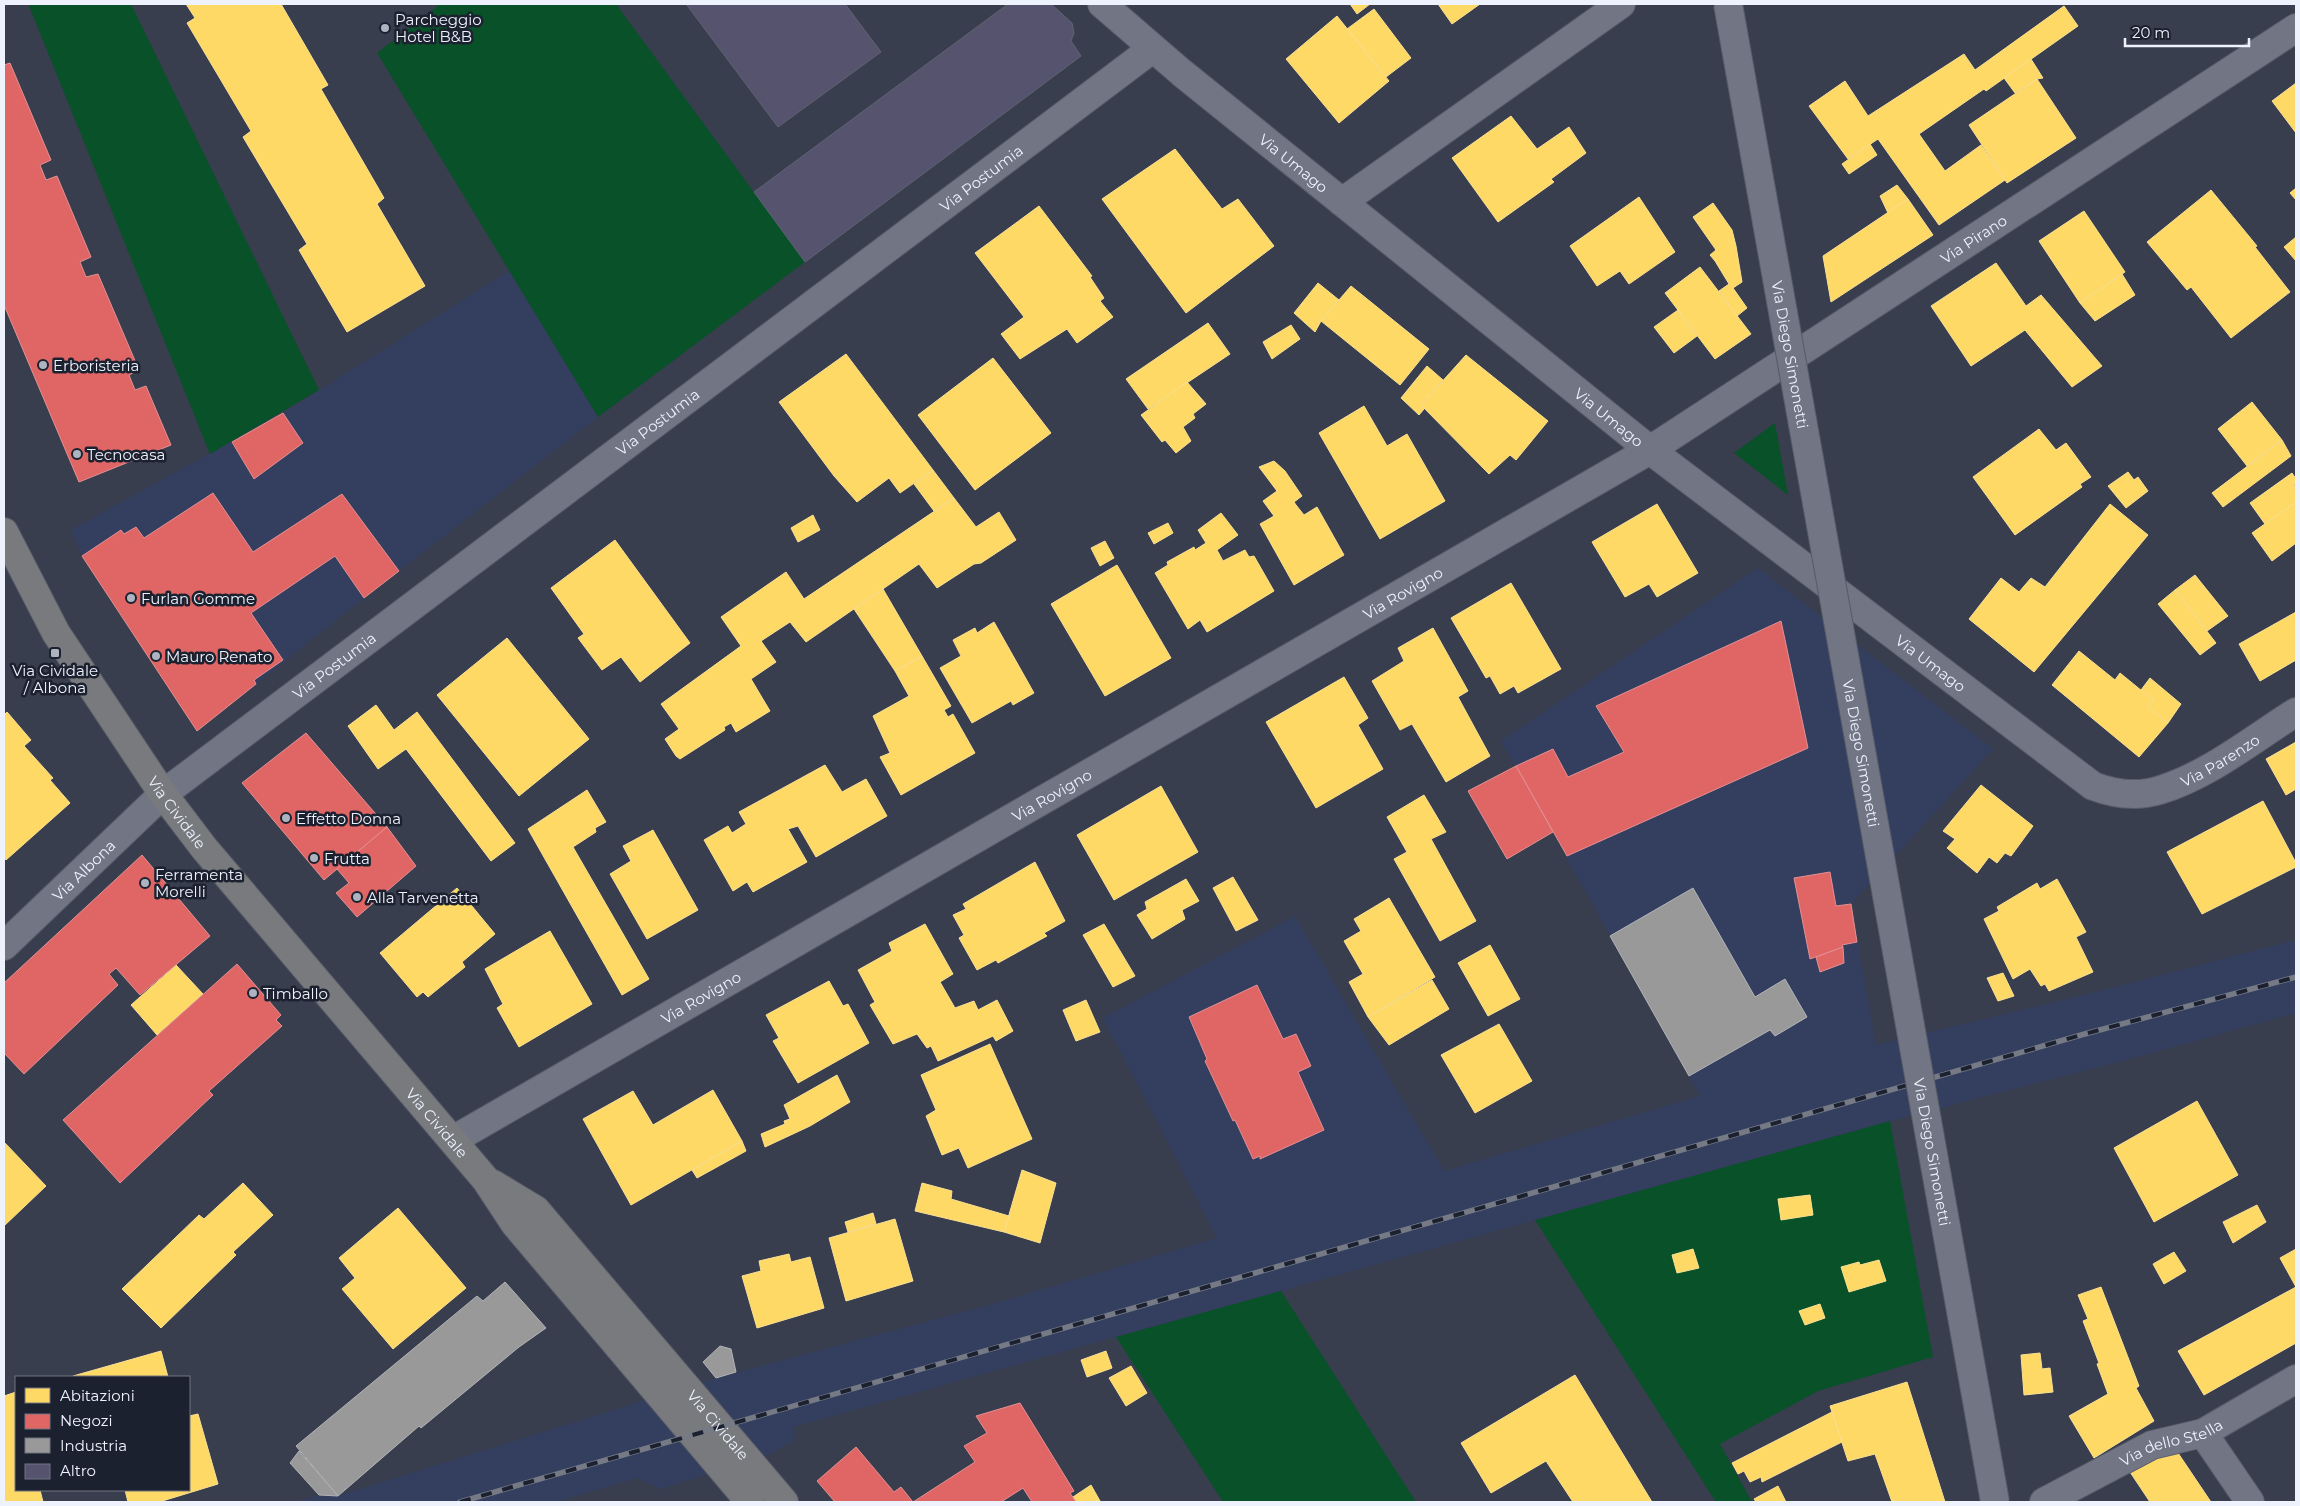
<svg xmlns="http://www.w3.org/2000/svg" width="2300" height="1506" viewBox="0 0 2300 1506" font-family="Montserrat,sans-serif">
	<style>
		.built { fill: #343f60 }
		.green { fill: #085129 }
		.homes { fill: #ffd966; stroke: #fae093 }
		.shops { fill: #e06666; stroke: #e49093 }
		.industry { fill: #999; stroke: #b2b4b7 }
		.building { fill: #55536e; stroke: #616271 }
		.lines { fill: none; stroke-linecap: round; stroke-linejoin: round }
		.minor-casing { stroke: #565b67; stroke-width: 30 }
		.primary-casing { stroke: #565b67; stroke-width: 30 }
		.minor { stroke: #717584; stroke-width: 28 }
		.primary { stroke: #787a7e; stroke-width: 28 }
		.rail-casing { stroke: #757a85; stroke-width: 5.5 }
		.rail { stroke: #1c212f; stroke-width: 4; stroke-dasharray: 11; stroke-linecap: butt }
		.secondary-bridge-casing { stroke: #565b67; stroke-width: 30; stroke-linecap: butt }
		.secondary-bridge { stroke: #717584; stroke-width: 28 }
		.poi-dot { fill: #aeb3c0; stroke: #1c212f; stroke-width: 2 }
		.labels { text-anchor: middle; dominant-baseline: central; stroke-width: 5; stroke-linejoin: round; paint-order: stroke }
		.poi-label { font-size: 15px; fill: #edf2fd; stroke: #1c212f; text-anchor: start }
		.street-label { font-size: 15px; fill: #edf2fd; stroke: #1c212f }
	</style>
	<rect width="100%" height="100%" fill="#383e4e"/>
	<g class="built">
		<polygon points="509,271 598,417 364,598 197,731 82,556 71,530 283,413"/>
		<polygon points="1758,568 1993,749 1851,904 1876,1045 2084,995 2296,940 2296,1013 2126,1060 1890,1121 793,1427 795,1440 770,1454 661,1489 637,1478 555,1502 294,1502 319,1495 338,1496 716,1378 989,1305 1217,1238 1103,1018 1295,916 1444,1171 1700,1096 1501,741"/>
	</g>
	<g class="green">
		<polygon points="32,4 131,4 319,390 210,454 29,6"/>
		<polygon points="440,4 616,4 805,262 598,417 377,53"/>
		<polygon points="1775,423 1788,495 1734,453"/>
		<polygon points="1890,1121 1933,1357 1818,1391 1720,1444 1752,1502 1716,1502 1535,1220"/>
		<polygon points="1281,1291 1416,1502 1223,1502 1116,1337"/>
	</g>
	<g class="homes">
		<polygon points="186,4 281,4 328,85 321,89 384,198 377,204 425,286 347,332 299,250 307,244 243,137 251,131 187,23 195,18"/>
		<polygon points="1350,4 1370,4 1357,14"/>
		<polygon points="1438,4 1480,4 1452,24"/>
		<polygon points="2064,6 2078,26 1986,91 1984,89 1919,134 1945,171 1981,145 2005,180 1939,225 1878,139 1848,159 1809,106 1845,81 1868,116 1964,54 1975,70"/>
		<polygon points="1374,9 1411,58 1386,77 1347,29"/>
		<polygon points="1337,16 1389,81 1339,123 1286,59"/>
		<polygon points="2031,59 2043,78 2037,79 2015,93 2004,78"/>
		<polygon points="2037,79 2076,138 2007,183 1969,125"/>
		<polygon points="2296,83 2296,133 2272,101"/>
		<polygon points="1511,116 1537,149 1569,127 1586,153 1551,179 1554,182 1498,222 1452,158"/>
		<polygon points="1870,144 1877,155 1849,174 1842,164"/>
		<polygon points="1175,149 1222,209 1238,199 1274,246 1186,313 1102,199"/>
		<polygon points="1897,185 1908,199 1888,213 1880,196"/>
		<polygon points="2296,188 2296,200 2290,193"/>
		<polygon points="2211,190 2257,246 2255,247 2290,292 2231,338 2191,287 2187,290 2147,242"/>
		<polygon points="1639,197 1675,252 1629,284 1620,271 1597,286 1570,246"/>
		<polygon points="1908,199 1933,235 1831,302 1823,256"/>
		<polygon points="1713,203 1732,230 1736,246 1742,282 1733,288 1747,308 1737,316 1719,291 1729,284 1715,261 1710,255 1716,250 1693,217"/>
		<polygon points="1039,206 1092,276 1090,277 1104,298 1100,301 1113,317 1077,343 1067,329 1020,359 1001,334 1024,317 975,253"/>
		<polygon points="2084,211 2125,272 2080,303 2039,241"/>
		<polygon points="2296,237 2296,261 2284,247"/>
		<polygon points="1996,263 2026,306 2041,295 2102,366 2072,387 2025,330 1971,366 1931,306"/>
		<polygon points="1700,267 1751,334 1715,359 1665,293"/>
		<polygon points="2122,274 2135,295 2095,321 2080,303"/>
		<polygon points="1318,283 1339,300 1321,321 1315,332 1294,313"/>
		<polygon points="1351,286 1429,349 1400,385 1321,321"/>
		<polygon points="1678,310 1697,336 1674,353 1654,327"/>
		<polygon points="1208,323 1230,354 1148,409 1126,379"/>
		<polygon points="1291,325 1300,339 1272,359 1263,342"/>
		<polygon points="846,354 933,470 900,493 889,478 857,502 834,476 779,402"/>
		<polygon points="1466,355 1548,421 1516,460 1510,455 1489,474 1421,405"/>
		<polygon points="993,358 1051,433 975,490 918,415"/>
		<polygon points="1427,366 1443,380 1421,405 1424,409 1419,415 1401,398"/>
		<polygon points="1187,382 1206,404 1193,414 1195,418 1183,427 1191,441 1176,453 1165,440 1162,442 1141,415"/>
		<polygon points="2252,402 2282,440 2247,466 2218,429"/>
		<polygon points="1364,406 1387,446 1407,434 1445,501 1380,539 1319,433"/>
		<polygon points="2039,429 2056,450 2066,443 2091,477 2080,484 2082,487 2015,535 1973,477"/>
		<polygon points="2282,440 2291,456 2223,507 2212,493"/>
		<polygon points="1274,461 1285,471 1302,496 1294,502 1296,505 1304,515 1317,507 1344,555 1294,585 1260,524 1274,516 1263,501 1277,491 1259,467"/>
		<polygon points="933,470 954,498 934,511 914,484"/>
		<polygon points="2128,472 2134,480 2138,477 2148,491 2126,508 2108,486"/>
		<polygon points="2292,473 2296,479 2294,486 2296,488 2296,502 2265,524 2250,503"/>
		<polygon points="954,498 976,527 999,512 1016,540 981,563 974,564 937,588 919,564 806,642 790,622 761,641 776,662 751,679 770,711 736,732 731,723 724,727 725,730 680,759 676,756 665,739 679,729 661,704 741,646 721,617 786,572 804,599"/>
		<polygon points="2296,502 2296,543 2272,561 2252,533"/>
		<polygon points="1657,504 1698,573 1657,597 1649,584 1625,597 1592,542"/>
		<polygon points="2110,504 2148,535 2034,672 1969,619 2001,578 2019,592 2031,578 2045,587"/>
		<polygon points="1221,513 1238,535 1217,550 1223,561 1245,550 1249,557 1254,556 1274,591 1207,632 1200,620 1188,629 1155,573 1168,565 1167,562 1194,547 1195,550 1206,543 1198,530"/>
		<polygon points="813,515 820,530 798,542 791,528"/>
		<polygon points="1168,523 1173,533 1154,544 1148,533"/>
		<polygon points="615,540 690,643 640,682 621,657 602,670 578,638 584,634 551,588"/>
		<polygon points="1105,541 1114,558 1100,566 1091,548"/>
		<polygon points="1117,565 1171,658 1105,696 1051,604"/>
		<polygon points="2195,575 2228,616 2207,631 2175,590"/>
		<polygon points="1511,583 1561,669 1518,693 1514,686 1500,694 1490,676 1486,678 1451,618"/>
		<polygon points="883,589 922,656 895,671 854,609"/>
		<polygon points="2175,590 2216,643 2200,655 2158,604"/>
		<polygon points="2296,612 2296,660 2260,681 2239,644"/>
		<polygon points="994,622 1034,693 1013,705 1011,701 972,723 940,668 961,656 953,640 975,628 977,633"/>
		<polygon points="1433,628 1468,691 1458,697 1490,756 1446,782 1412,724 1400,730 1372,681 1404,661 1398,648"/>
		<polygon points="507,638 589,739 519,796 437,695"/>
		<polygon points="2079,651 2115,680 2120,673 2153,700 2148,707 2168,723 2139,757 2052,685"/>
		<polygon points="922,656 951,706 944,710 948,717 953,714 975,753 901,795 880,757 890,753 873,716 909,696 895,671"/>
		<polygon points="1344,677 1368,718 1358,725 1383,769 1316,808 1266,722"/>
		<polygon points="2150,678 2181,704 2168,723 2148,707 2153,700 2141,690"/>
		<polygon points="376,705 394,730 417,712 515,843 491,861 406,749 378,769 348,726"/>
		<polygon points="7,712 31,740 24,746 53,778 50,780 70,803 6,860 4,857 4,715"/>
		<polygon points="2296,742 2296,789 2286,795 2266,759"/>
		<polygon points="825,765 842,792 866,779 887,816 816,857 798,826 788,829 807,862 753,892 747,882 733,891 704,840 728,826 732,833 746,824 739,812"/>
		<polygon points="1981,785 2033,826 2011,856 2005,853 1997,863 1989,857 1977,873 1947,848 1955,839 1943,831"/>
		<polygon points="1161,786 1198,852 1114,900 1077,835"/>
		<polygon points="587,790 606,822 595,828 596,832 573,847 649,979 622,995 528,829"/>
		<polygon points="1424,795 1446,832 1431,839 1476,921 1440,941 1394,859 1407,852 1387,817"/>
		<polygon points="2263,801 2296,863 2296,867 2202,914 2167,852"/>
		<polygon points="653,830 698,910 647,939 610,874 631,861 623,846"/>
		<polygon points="1035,862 1065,921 1044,933 1047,936 998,963 996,960 977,970 959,938 964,935 953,915 966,909 963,904"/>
		<polygon points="1233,877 1258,920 1236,931 1213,888"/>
		<polygon points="1186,879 1199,901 1182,910 1185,919 1152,939 1137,915 1147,909 1145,902"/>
		<polygon points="2057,879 2086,932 2076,937 2093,972 2049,991 2045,984 2041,986 2030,969 2013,979 1984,919 1999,911 1997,907 2037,883 2040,889"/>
		<polygon points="457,888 495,934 462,962 465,967 428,997 423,992 417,997 380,953"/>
		<polygon points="1389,898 1435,977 1368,1017 1349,982 1363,974 1344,941 1361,931 1354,919"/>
		<polygon points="925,924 953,974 940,982 955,1008 974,1001 978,1010 997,1000 1013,1031 996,1041 993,1036 938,1061 931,1046 927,1048 917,1034 893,1044 870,1005 875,1002 858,970 892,951 889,943"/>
		<polygon points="1104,924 1135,976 1113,987 1083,935"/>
		<polygon points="550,931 592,1004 519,1047 497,1008 503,1004 485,969"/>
		<polygon points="1490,945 1520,999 1488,1016 1458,963"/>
		<polygon points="176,965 203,994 157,1035 131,1005"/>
		<polygon points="2003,973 2014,996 1998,1001 1987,978"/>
		<polygon points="1432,980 1449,1009 1389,1045 1368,1017"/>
		<polygon points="829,981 843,1006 848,1004 869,1043 798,1083 773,1041 779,1038 766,1015"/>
		<polygon points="1086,1000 1100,1032 1076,1041 1063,1010"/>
		<polygon points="1499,1024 1532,1081 1475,1113 1441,1055"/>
		<polygon points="990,1044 1032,1139 968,1168 959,1148 942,1155 926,1116 936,1110 921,1075"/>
		<polygon points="837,1075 850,1102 810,1126 765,1147 761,1134 785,1124 784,1121 790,1119 784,1105"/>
		<polygon points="713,1090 742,1141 631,1205 583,1119 633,1091 653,1125"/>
		<polygon points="2197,1101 2238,1175 2154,1222 2114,1148"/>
		<polygon points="742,1141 746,1151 697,1178 692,1170"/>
		<polygon points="4,1142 46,1186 4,1226"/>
		<polygon points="1022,1170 1056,1183 1040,1243 1004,1232"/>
		<polygon points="243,1183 273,1215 233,1252 236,1255 161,1328 122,1289 199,1215 204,1219"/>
		<polygon points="922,1183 952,1191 951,1199 1009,1216 1004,1232 915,1211"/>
		<polygon points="1810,1195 1813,1215 1781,1220 1778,1199"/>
		<polygon points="2257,1205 2266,1222 2233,1243 2223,1222"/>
		<polygon points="398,1208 466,1288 393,1349 342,1289 355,1278 339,1258"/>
		<polygon points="873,1213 876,1224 848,1232 845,1222"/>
		<polygon points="895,1219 913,1281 846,1301 829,1238"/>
		<polygon points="1693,1249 1699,1268 1677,1273 1672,1255"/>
		<polygon points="2296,1249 2296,1343 2204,1395 2178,1351 2296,1287 2280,1258"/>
		<polygon points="2174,1252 2186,1271 2164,1284 2153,1264"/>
		<polygon points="789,1254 791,1262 810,1257 824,1308 757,1328 742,1276 761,1271 759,1261"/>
		<polygon points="1879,1260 1886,1281 1849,1292 1841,1267 1859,1262 1860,1265"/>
		<polygon points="2101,1287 2139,1386 2136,1388 2154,1421 2094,1458 2069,1416 2108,1394 2097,1364 2099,1363 2083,1321 2088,1319 2078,1295"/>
		<polygon points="1820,1304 1825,1318 1805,1325 1799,1311"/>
		<polygon points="161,1351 168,1377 73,1377 73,1376"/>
		<polygon points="1106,1351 1112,1368 1087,1377 1081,1360"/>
		<polygon points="2040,1353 2042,1369 2050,1368 2053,1392 2024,1395 2021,1355"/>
		<polygon points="1131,1366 1147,1393 1126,1406 1109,1378"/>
		<polygon points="1575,1375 1652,1502 1573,1502 1546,1461 1491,1493 1461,1443"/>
		<polygon points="1907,1382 1945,1502 1892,1502 1875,1454 1848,1461 1830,1406"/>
		<polygon points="16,1392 16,1490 40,1490 43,1502 4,1502 4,1396"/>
		<polygon points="1832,1412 1842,1442 1762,1482 1761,1477 1750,1482 1744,1471 1738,1474 1732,1463"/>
		<polygon points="198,1414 218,1484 159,1502 128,1502 125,1490 189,1490 189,1416"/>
		<polygon points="2174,1447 2211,1502 2150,1502 2128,1469"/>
		<polygon points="1091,1485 1100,1501 1076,1502 1073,1497"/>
		<polygon points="1778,1486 1786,1502 1756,1502 1754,1499"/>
	</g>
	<g class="shops">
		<polygon points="10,63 51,160 40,165 46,180 57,176 91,257 80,262 86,277 98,274 139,370 129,375 135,390 146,386 171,445 79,482 4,305 4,65"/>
		<polygon points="283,413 303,443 254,479 232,442"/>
		<polygon points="213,493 253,552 342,494 399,571 364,598 335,556 251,613 283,660 254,680 256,684 197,731 82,556 121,530 124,534 136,527 144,538"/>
		<polygon points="1781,621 1808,748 1567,856 1516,766 1553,749 1568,777 1624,752 1596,706"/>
		<polygon points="306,733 387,827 324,880 242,783"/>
		<polygon points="1516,766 1553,832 1507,859 1468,791"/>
		<polygon points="387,827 416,866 357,917 336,893 349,883 337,869"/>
		<polygon points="142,855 210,936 140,995 116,968 109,974 118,985 24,1074 4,1053 4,983"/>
		<polygon points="1830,872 1836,906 1851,904 1857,942 1842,945 1843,947 1810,959 1794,878"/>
		<polygon points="1843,947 1844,963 1820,972 1816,957"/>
		<polygon points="237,964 281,1015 276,1020 282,1026 209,1091 213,1095 120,1183 63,1120"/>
		<polygon points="1257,985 1283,1039 1296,1034 1311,1066 1298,1072 1324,1130 1260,1159 1260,1156 1253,1159 1235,1120 1233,1121 1205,1061 1207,1059 1189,1017"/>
		<polygon points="1020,1403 1074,1491 1070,1493 1076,1502 1032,1502 1023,1488 1001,1502 835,1502 817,1481 856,1447 894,1492 901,1487 913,1502 975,1462 964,1446 987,1433 976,1416"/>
	</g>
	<g class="industry">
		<polygon points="1693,888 1755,997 1785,979 1807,1017 1775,1036 1770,1030 1689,1076 1610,936"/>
		<polygon points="505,1282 546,1328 519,1347 421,1428 419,1426 338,1496 296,1446 477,1296 483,1301"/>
		<polygon points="720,1346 731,1349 736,1372 716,1378 703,1362"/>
		<polygon points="299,1451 338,1496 319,1495 290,1463"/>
	</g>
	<g class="building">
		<polygon points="686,4 845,4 881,52 778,127"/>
		<polygon points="1008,4 1051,4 1072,23 1074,33 1071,41 1081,56 805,262 754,192"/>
	</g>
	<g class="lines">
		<g class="minor-casing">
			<g id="minor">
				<path id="s1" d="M1102 4 1182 73 1650 450 2093 786C2114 794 2138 797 2160 790 2209 775 2253 739 2296 712"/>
				<polyline points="1342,202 1621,4"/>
				<path id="s2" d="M4 946 163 794 1152 49"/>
				<path id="s3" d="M453 1140 1650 450 2296 28"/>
				<polyline points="2203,1433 2250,1502"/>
				<path id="s4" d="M2044 1502 2152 1445 2203 1433 2296 1379"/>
			</g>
		</g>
		<g class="primary-casing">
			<g id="primary">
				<path id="s5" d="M4 532 56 633 163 794 204 848 486 1180 515 1224 750 1502"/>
				<path id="s6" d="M493 1184 536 1210 784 1502"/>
			</g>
		</g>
		<use href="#minor" class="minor"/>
		<use href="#primary" class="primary"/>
		<g class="rail-casing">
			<polyline id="rail" points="460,1502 2081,1035 2296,977"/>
		</g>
		<use href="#rail" class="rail"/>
		<g class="secondary-bridge-casing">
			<g id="secondary-bridge">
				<path id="s7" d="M1728 4 1995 1502"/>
			</g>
		</g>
		<use href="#secondary-bridge" class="secondary-bridge"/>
	</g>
	<g class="poi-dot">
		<circle cx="385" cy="28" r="5"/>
		<circle cx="43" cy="365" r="5"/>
		<circle cx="77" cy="454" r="5"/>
		<circle cx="131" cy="598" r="5"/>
		<rect x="50" y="648" width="10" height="10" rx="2.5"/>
		<circle cx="156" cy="656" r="5"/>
		<circle cx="286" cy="818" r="5"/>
		<circle cx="314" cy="858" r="5"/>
		<circle cx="145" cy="883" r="5"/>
		<circle cx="357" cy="897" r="5"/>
		<circle cx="253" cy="993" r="5"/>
	</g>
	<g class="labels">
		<g class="poi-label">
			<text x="395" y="19">Parcheggio<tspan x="395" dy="17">Hotel B&amp;B</tspan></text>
			<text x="53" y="365">Erboristeria</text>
			<text x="87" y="454">Tecnocasa</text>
			<text x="141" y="598">Furlan Gomme</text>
			<text x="166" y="656">Mauro Renato</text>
			<text x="55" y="670" text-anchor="middle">Via Cividale<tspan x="55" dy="17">/ Albona</tspan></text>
			<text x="296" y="818">Effetto Donna</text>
			<text x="324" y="858">Frutta</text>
			<text x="155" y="874">Ferramenta<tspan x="155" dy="17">Morelli</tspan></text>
			<text x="367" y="897">Alla Tarvenetta</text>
			<text x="263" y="993">Timballo</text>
		</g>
		<g class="street-label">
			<text stroke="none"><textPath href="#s1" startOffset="249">Via Umago</textPath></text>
			<text stroke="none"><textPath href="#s2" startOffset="1244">Via Postumia</textPath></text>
			<text stroke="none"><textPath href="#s3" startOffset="1768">Via Pirano</textPath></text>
			<text stroke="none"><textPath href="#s7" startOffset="356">Via Diego Simonetti</textPath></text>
			<text stroke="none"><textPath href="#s1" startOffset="654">Via Umago</textPath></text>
			<text stroke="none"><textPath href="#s2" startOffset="839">Via Postumia</textPath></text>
			<text stroke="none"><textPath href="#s3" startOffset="1096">Via Rovigno</textPath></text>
			<text stroke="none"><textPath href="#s1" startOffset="1059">Via Umago</textPath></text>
			<text stroke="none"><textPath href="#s2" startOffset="434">Via Postumia</textPath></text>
			<text stroke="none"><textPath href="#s7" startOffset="761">Via Diego Simonetti</textPath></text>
			<text stroke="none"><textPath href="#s1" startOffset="1398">Via Parenzo</textPath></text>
			<text stroke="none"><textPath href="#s3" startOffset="691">Via Rovigno</textPath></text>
			<text stroke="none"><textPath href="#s5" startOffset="330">Via Cividale</textPath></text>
			<text stroke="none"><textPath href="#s2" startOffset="110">Via Albona</textPath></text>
			<text stroke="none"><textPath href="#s3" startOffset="286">Via Rovigno</textPath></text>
			<text stroke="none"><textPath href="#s5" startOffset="735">Via Cividale</textPath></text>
			<text stroke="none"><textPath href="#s7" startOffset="1166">Via Diego Simonetti</textPath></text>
			<text stroke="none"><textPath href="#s6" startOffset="332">Via Cividale</textPath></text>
			<text stroke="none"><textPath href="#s4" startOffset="141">Via dello Stella</textPath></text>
		</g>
	</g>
	<rect width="2300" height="1506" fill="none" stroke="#edf2fd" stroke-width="10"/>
	<rect x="15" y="1376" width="175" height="115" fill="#1c212f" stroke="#707581"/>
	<rect x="25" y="1388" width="25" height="15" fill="#ffd966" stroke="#707581"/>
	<text x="60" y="1401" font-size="15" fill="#edf2fd">Abitazioni</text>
	<rect x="25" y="1414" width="25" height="15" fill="#e06666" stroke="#707581"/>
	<text x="60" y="1426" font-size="15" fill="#edf2fd">Negozi</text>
	<rect x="25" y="1438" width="25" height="15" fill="#999999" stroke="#707581"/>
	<text x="60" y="1451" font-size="15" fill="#edf2fd">Industria</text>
	<rect x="25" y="1464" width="25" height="15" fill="#55536e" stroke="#707581"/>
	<text x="60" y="1476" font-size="15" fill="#edf2fd">Altro</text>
	<path d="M2125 38v8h124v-8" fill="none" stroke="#edf2fd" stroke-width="2.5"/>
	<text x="2132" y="38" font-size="15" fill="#edf2fd" stroke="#1c212f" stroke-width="4" paint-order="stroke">20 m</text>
</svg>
